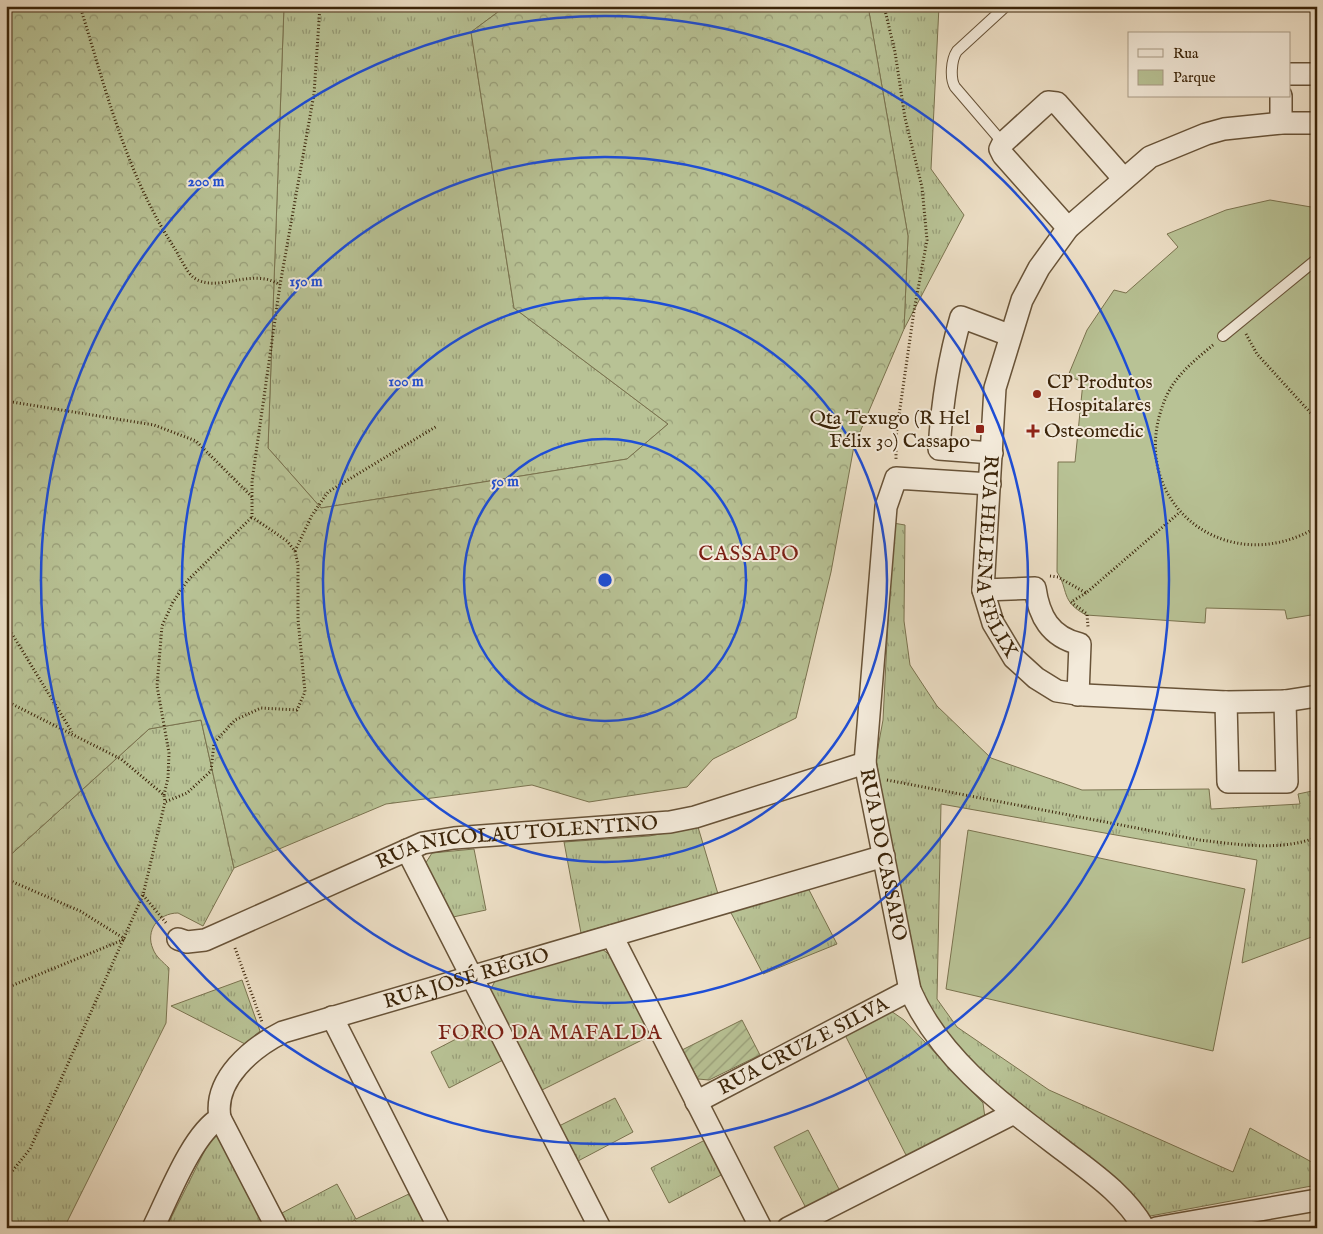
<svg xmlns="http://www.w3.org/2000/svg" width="1323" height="1234" viewBox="0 0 1323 1234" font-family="'IM FELL English',serif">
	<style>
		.grass { fill: url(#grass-tufts); stroke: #7a734f }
		.forest { fill: url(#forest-crowns); stroke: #7a734f }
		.park { fill: #b8c295; stroke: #7a734f }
		.garden { fill: url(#garden-furrows); stroke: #7a734f }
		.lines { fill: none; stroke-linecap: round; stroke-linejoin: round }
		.service-casing { stroke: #685338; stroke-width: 12 }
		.minor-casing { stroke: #685338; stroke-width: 24 }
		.path { stroke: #3b2409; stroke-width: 3; stroke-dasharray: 1 2.5; stroke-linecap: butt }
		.service { stroke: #f3eada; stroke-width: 10 }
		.minor { stroke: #f3eada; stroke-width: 21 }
		.ring { fill: none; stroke: #1d4ed8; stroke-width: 2.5 }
		.poi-dot { fill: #8f2418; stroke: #f3eada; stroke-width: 2 }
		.labels { text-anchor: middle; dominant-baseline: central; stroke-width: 4; stroke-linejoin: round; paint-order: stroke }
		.poi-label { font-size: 20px; fill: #3b2409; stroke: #f3eada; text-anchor: start }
		.street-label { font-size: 20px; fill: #3b2409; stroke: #f3eada }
		.neighbourhood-label { font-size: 21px; letter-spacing: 1px; fill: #7a1f14; stroke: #f3eada }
		.centre { fill: #1d4ed8; stroke: #f3eada; stroke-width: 2.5 }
		.ring-label { font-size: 15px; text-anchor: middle; font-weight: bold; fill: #1d4ed8; stroke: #f3eada; stroke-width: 4; stroke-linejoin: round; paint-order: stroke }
	</style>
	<defs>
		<pattern id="grass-tufts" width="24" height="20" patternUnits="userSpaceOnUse" patternTransform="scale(1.25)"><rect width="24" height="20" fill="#b8c295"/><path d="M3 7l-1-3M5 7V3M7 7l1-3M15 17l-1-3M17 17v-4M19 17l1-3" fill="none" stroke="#979d78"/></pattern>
		<pattern id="forest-crowns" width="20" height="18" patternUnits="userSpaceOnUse" patternTransform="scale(1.25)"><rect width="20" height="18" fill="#b8c295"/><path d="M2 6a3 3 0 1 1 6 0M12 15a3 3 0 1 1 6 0" fill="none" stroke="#979d78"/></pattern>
		<pattern id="garden-furrows" width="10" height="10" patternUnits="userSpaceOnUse" patternTransform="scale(1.25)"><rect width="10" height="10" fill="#b8c295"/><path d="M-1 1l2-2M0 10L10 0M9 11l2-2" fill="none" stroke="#979d78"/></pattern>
	</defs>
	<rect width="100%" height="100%" fill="#eddfc6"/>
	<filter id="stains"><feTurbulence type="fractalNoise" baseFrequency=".004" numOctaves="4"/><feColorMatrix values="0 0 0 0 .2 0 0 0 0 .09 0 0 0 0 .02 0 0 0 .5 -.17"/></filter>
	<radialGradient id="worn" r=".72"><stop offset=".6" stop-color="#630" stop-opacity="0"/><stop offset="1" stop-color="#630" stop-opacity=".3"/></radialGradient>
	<g class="grass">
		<polygon points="284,6 506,6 471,32 514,308 668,424 627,459 321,508 268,448"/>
		<polygon points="868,6 939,6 931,169 964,215 904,329 908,236"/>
		<polygon points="893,523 905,525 904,621 910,665 937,706 991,758 1082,790 1209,789 1211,809 1300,804 1298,794 1317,790 1317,935 1242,963 1257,860 941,804 937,999 957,1027 1049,1090 1233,1172 1250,1128 1317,1165 1317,1185 1145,1217 960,1051 923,999 889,837 876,758 883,720"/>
		<path d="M201 720 234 868 203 926 178 913C158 913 145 931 153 949 156 957 163 962 169 968L166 1023 64 1228H6V859L149 729Z"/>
		<polygon points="698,827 718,894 581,933 564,842 649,836"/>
		<polygon points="474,849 486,910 453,917 425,864 432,853"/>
		<polygon points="808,888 837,944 763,974 730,911"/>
		<polygon points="601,948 612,957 652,1035 542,1090 490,991 496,979"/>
		<polygon points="242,980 260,1031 245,1044 171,1006"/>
		<polygon points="891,1011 904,1020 983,1103 985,1118 907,1157 845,1035"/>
		<polygon points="485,1024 503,1060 449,1088 431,1052"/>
		<polygon points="615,1098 633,1132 578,1161 559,1126"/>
		<polygon points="808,1130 840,1191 806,1208 774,1147"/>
		<polygon points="215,1136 218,1137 266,1228 166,1228 210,1140"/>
		<polygon points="705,1140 723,1174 669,1203 651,1168"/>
		<polygon points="337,1184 356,1219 411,1193 428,1228 360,1228 355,1220 340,1228 290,1228 282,1213"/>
	</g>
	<polygon class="forest" points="6,6 284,6 268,448 321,508 627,459 668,424 514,308 471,32 506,6 868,6 908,236 904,329 854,446 831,572 796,718 713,759 687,787 589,802 532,785 386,804 234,868 201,720 149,729 6,859"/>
	<g class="park">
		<path d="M1270 200 1317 208V614L1287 619 1285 610 1206 608 1205 623 1086 615C1060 601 1069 590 1057 572L1058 462H1075L1083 382 1068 376 1087 330 1114 290 1126 293 1178 247 1167 234 1226 210Z"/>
		<polygon points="968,830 1245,889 1213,1051 946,989"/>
	</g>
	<polygon class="garden" points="742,1020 760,1055 709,1080 698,1079 682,1050"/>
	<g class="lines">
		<g class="service-casing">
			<g id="service">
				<path d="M1003 143 955 87C950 79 951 60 957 51L1006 6"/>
				<polyline points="1223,336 1317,259"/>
			</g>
		</g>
		<g class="minor-casing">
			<g id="minor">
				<polyline points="1289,74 1317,74"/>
				<polyline points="1281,123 1281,96"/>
				<path id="s1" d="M1317 123H1281L1224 129 1206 134 1150 157 1068 228 1039 268 1022 300 995 388 983 590 993 623 1014 658 1036 678 1057 691 1084 695 1226 702 1285 701 1317 696"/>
				<polyline points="1068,228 1003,155 1000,149 1003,143 1048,102 1057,103 1123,178"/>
				<path d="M992 453 939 449C942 404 948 361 961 317L1009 335"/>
				<path id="s2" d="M990 484 896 478 886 507 865 763 910 990C940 1060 1005 1106 1064 1151 1094 1174 1125 1195 1144 1228"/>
				<path d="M983 590 1035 588C1039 616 1050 637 1080 644L1078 695"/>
				<polyline points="1226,702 1228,782 1287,782 1285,701"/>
				<polyline points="407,850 600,1228"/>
				<polyline points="612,936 761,1228"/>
				<path id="s3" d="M178 939 187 942 205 940 423 843 454 838 670 822 695 817 865 763"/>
				<polyline points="332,1017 439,1228"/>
				<path id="s4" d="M696 1102 910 990"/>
				<polyline points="220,1118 277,1228"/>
				<path id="s5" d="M153 1228C168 1198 192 1134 220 1118 213 1079 253 1047 283 1032L884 856"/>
				<polyline points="788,1228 1014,1113"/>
				<polyline points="1156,1228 1317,1200"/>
			</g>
		</g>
		<g class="path">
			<path d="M80 6C106 90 126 174 175 249 180 257 186 271 193 277 216 295 252 266 280 285"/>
			<polyline points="884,6 895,52 905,118 922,187 927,240 914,311 896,436 896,460"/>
			<polyline points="1246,334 1257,354 1317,420"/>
			<path d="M1213 345C1194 361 1173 377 1164 402 1125 501 1226 582 1317 527"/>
			<polyline points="6,401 154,425 196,441 252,497"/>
			<polyline points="295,551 312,515 328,492 437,426"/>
			<polyline points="1050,576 1058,577 1086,593 1180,512"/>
			<polyline points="1086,593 1071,602 1087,614 1088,627"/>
			<polyline points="6,624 72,732"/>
			<polyline points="6,701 121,759 164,795 165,802"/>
			<path d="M887 780 1199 840C1236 844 1281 852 1317 837"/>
			<polyline points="164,795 168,778 169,753 157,686 162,626 173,602 188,580 252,517"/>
			<polyline points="6,879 80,911 125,939"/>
			<polyline points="143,895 167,924"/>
			<polyline points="235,948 262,1022"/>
			<polyline points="6,988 125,939"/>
			<polyline points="6,1179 30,1149 143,895 165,802 187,793 211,771 214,743 235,720 261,708 297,710 305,692 298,619 298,565 295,551 287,541 252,517 252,481 280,285 314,94 320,6"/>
		</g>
		<use href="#service" class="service"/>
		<use href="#minor" class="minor"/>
	</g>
	<g class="ring">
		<circle cx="605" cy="580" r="141"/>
		<circle cx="605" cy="580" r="282"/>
		<circle cx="605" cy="580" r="423"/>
		<circle cx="605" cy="580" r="564"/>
	</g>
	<g class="poi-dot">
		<circle cx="1037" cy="394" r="5"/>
		<rect x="975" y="424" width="10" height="10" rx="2.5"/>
		<path d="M1030.5 423.5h5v5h5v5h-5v5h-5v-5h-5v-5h5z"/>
	</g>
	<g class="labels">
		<g class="poi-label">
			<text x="1047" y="382">CP Produtos<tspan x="1047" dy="23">Hospitalares</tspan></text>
			<text x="970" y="418" text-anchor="end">Qta Texugo (R Hel<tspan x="970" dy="23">Félix 30) Cassapo</tspan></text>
			<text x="1044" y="431">Osteomedic</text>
		</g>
		<g class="street-label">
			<text stroke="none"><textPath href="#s1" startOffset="630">RUA HELENA FÉLIX</textPath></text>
			<text stroke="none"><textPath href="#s3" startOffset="359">RUA NICOLAU TOLENTINO</textPath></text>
			<text stroke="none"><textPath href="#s2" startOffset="475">RUA DO CASSAPO</textPath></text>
			<text stroke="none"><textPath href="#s5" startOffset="435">RUA JOSÉ RÉGIO</textPath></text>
			<text stroke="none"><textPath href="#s4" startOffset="121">RUA CRUZ E SILVA</textPath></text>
		</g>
		<g class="neighbourhood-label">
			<text x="749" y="554">CASSAPO</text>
			<text x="550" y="1033">FORO DA MAFALDA</text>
		</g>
	</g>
	<circle cx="605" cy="580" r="8" class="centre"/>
	<g class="ring-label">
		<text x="206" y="186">200 m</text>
		<text x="306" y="286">150 m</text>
		<text x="406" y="386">100 m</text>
		<text x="505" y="486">50 m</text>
	</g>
	<rect width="1323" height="1234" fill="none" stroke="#eddfc6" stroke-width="25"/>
	<rect x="8" y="8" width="1308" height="1219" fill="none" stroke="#3b2409" stroke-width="2.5"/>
	<rect x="12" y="12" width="1298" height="1209" fill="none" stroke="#3b2409"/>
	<rect x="1128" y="32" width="162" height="65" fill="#f3eada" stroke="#a99b86"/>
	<rect x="1138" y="49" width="25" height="8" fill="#f3eada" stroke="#a99b86"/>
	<text x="1173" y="58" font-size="15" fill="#3b2409">Rua</text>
	<rect x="1138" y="70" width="25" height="15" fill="#b8c295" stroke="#a99b86"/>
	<text x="1173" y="82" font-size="15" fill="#3b2409">Parque</text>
	<rect width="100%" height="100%" filter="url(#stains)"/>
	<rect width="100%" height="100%" fill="url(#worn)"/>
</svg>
